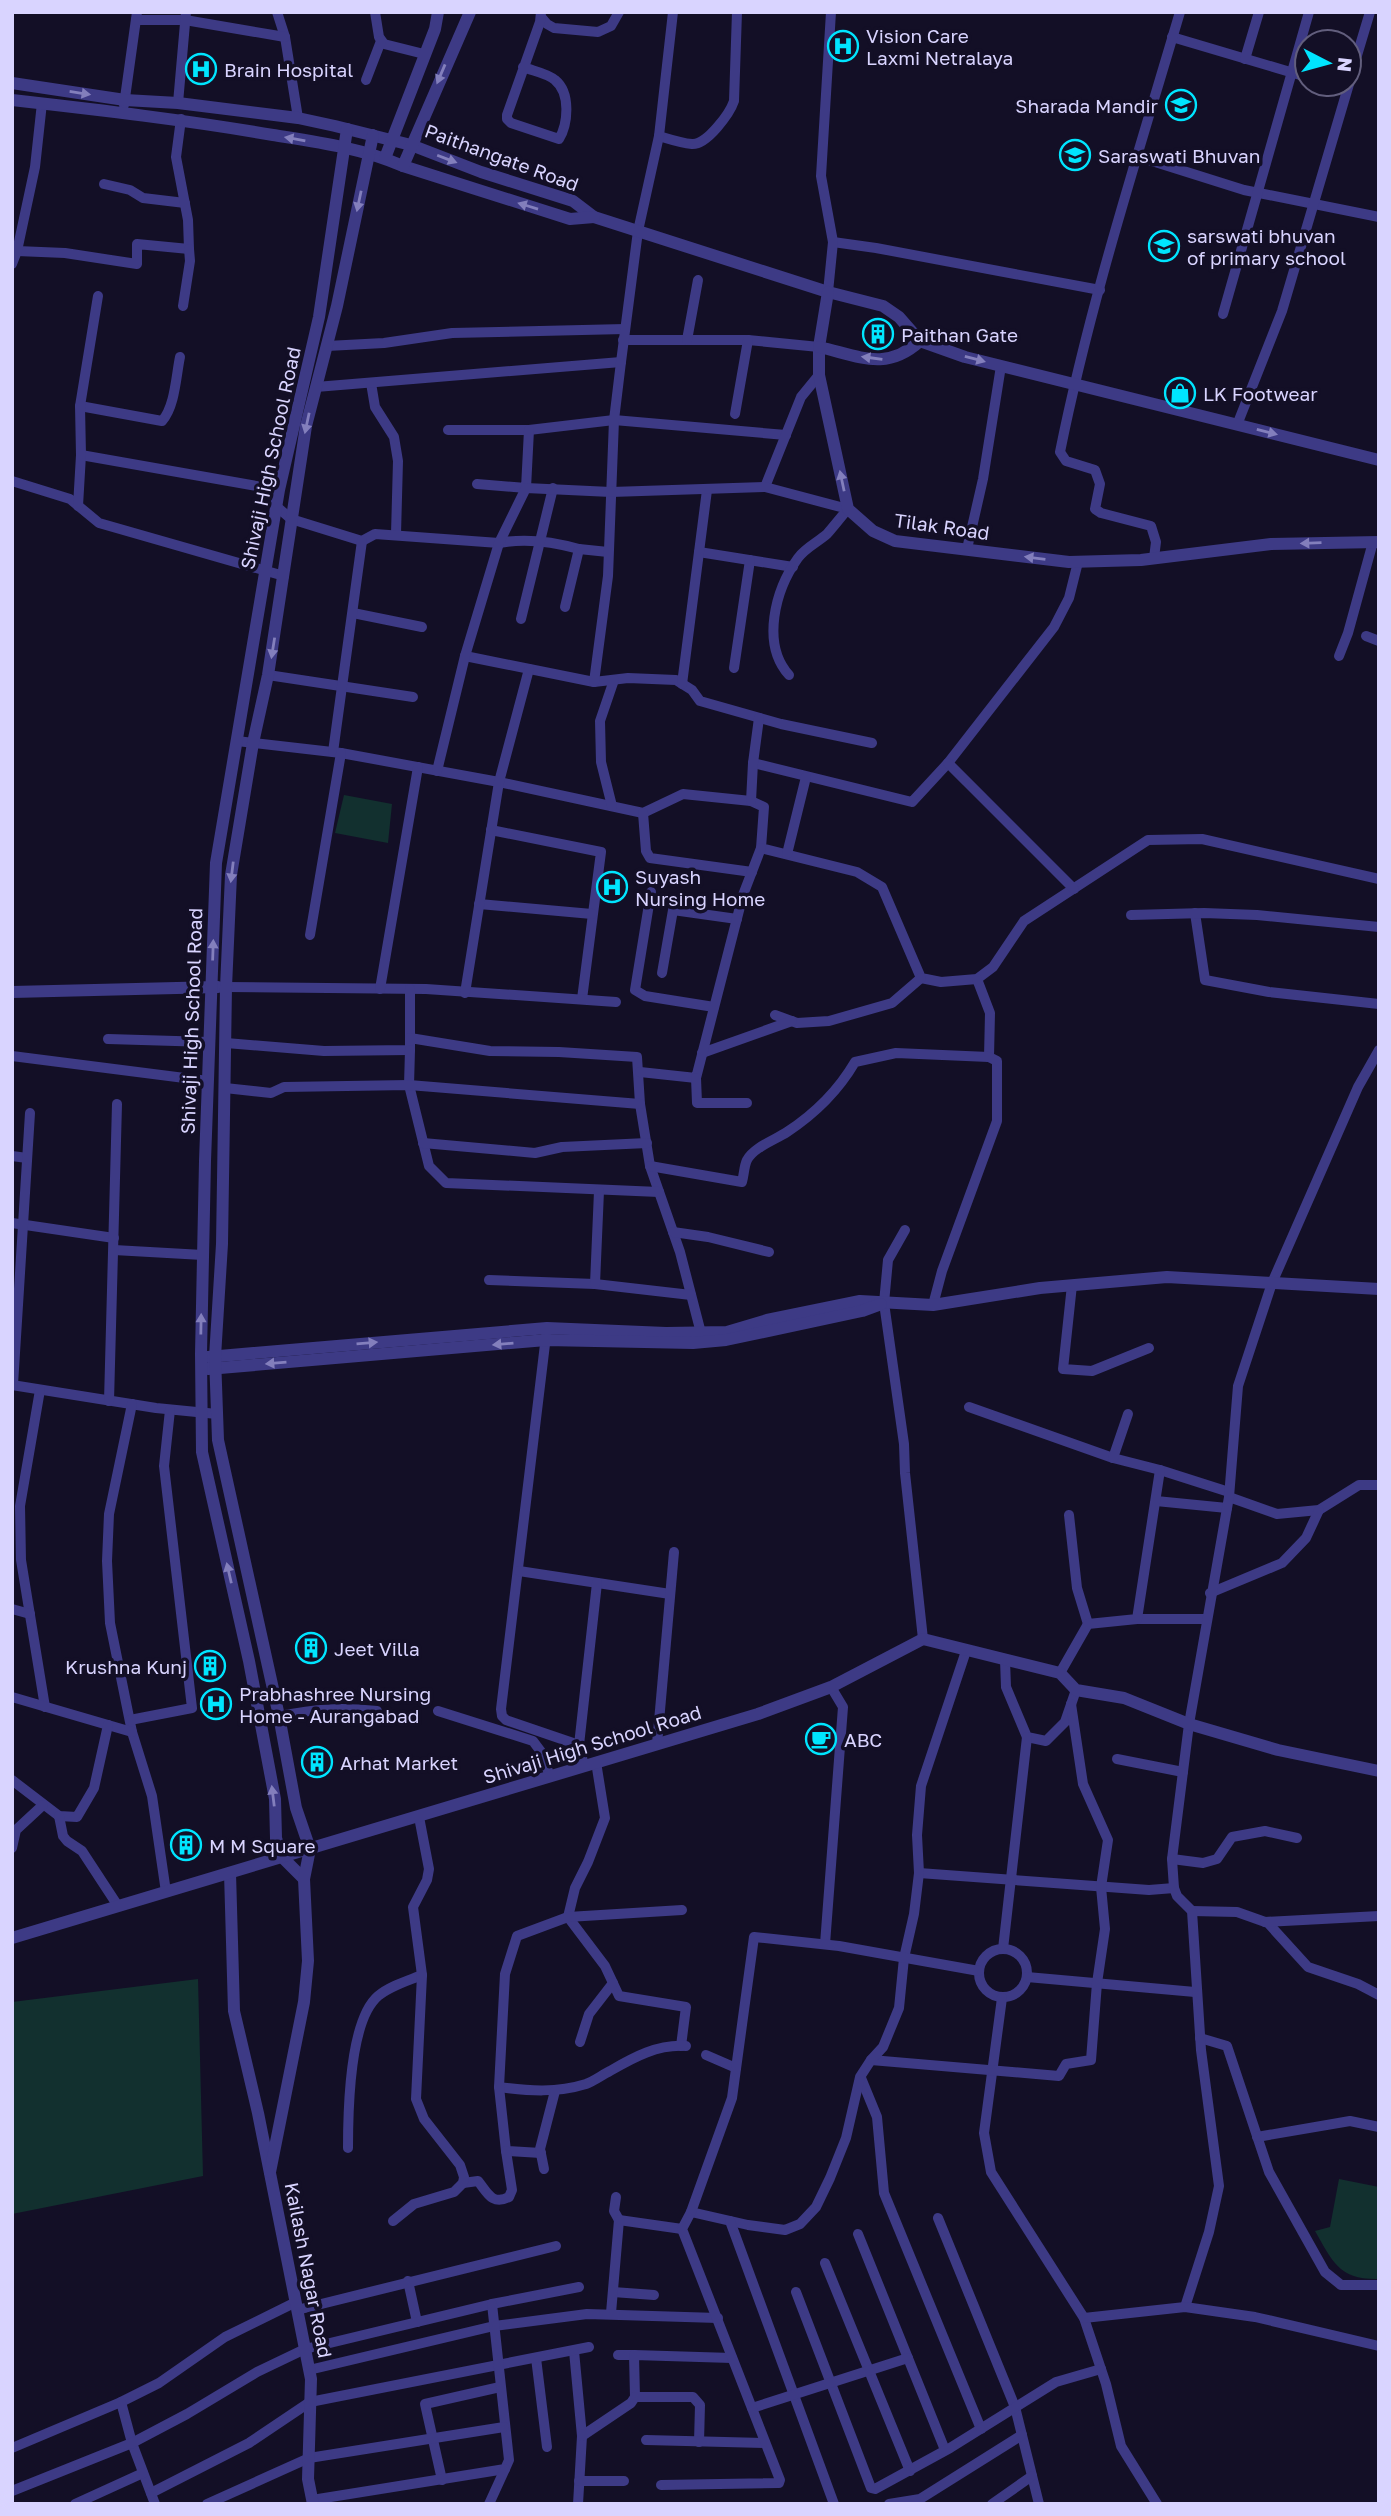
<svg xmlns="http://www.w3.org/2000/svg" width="1391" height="2516" viewBox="0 0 1391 2516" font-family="'Golos Text',sans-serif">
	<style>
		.green { fill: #12302f }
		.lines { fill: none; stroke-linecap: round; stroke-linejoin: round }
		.minor { stroke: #3d3a85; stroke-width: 10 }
		.tertiary { stroke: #3d3a85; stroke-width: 12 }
		.oneway { fill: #837fbc }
		.labels { text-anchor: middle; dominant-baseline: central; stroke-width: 7; stroke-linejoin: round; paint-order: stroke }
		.poi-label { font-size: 19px; fill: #d9d4ff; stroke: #130f26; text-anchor: start }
		.street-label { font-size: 19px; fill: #d9d4ff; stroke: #130f26 }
	</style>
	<rect width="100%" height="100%" fill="#130f26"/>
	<g class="green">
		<polygon points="344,795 392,804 388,843 335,833"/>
		<polygon points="198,1979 203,2176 12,2214 12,2002"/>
		<path d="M1339 2179 1379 2187V2279C1339 2280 1333 2262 1315 2231L1330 2227Z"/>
	</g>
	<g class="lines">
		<g class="minor">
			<polyline points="277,12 285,37 298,118"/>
			<polyline points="375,12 379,37 384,44 424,54"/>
			<polyline points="541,17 547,24 554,28 598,32 611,26 619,12"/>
			<polyline points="136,20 185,20 285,37"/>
			<polyline points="1172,37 1307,77"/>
			<polyline points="1245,59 1259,12"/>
			<path d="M523 67C533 71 547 73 555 80 571 93 568 124 559 139L511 123 507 119V115L540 22 541 12"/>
			<polyline points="366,80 381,41"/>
			<polyline points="1349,82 1370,12"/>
			<polyline points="1329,84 1347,89"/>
			<polyline points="178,103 186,12"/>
			<polyline points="124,105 137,12"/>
			<path d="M659 136C669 139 681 143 692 144 707 145 730 113 734 101L737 12"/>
			<polyline points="1136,156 1244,190 1379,217"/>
			<polyline points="104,184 130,190 143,198 185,203"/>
			<polyline points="833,242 876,248 1100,290"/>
			<polyline points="17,251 65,253 137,264 137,244 189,249 188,220 176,157 181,119"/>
			<polyline points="12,264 17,251 35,167 42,103"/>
			<polyline points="828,292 833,242 821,176 831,12"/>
			<polyline points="183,306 190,261 189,249"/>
			<polyline points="1223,314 1309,12"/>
			<polyline points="623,340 748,340 819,347"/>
			<polyline points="687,340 698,280"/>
			<polyline points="327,346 384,343 452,333 625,329"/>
			<polyline points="371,383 375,407 394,437 398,461 396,534"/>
			<polyline points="316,387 621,362"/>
			<path d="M80 406 162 421C175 407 176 376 180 357"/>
			<polyline points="735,414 748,340"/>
			<polyline points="1237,425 1282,311 1349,84"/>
			<polyline points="448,430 529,430 614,420 786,435"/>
			<polyline points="81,455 279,490"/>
			<polyline points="12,481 70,499 99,523 284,576"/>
			<polyline points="477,484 526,488 529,430"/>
			<polyline points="765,487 801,397 819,375"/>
			<polyline points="78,506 81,455 80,406 98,296"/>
			<path d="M276 506 291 519 362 541 375 534 499 543C525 538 554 542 579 549"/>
			<polyline points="967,549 983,479 1001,366"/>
			<polyline points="699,552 793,567"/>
			<path d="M1154 558 1156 542 1151 526 1101 513 1095 509 1100 484 1095 470 1066 461 1060 452C1090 303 1137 158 1180 12"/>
			<polyline points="565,607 579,549 608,552"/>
			<polyline points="353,613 422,627"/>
			<polyline points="521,619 553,488"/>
			<polyline points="1366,636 1379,641"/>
			<polyline points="465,656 594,682 628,678 676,680 692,690 700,701 781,724 872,743"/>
			<polyline points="1339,656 1348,633 1373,542"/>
			<polyline points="734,668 750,560"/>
			<polyline points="268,675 413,697"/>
			<polyline points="594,682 608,576 614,420 621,362 638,231 659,136 673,12"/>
			<polyline points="682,684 707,490"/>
			<polyline points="237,741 341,753 499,782 643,813 683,794 751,801 764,807 761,848 857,872 882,887 921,978 941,982 977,979 993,967 1024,921 1148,840 1202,839 1379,879"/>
			<polyline points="333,752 362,541"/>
			<polyline points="753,763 912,802 948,763 1054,627 1069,598 1078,562"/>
			<polyline points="948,763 1074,889"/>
			<path d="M437 771 465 656 499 543 526 488 611 492 765 487 848 509C841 517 834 526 827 534 818 542 805 548 798 558 775 590 761 644 789 675"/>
			<polyline points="751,801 753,763 759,718"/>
			<polyline points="612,806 601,762 600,721 614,680"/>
			<polyline points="643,813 646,851 650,858 752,872"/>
			<polyline points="491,830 601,852 582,999"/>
			<polyline points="787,854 806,777"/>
			<polyline points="651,892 635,990 645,996 714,1007"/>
			<polyline points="479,904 592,914"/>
			<polyline points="1195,913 1205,980 1269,992 1379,1004"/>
			<polyline points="1131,915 1204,913 1257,915 1379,927"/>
			<polyline points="310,935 341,753"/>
			<polyline points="662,973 673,910 737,919"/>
			<polyline points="977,979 990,1013 989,1057"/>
			<polyline points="226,987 426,989 616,1002"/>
			<polyline points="380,989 418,767"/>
			<polyline points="465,993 499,782 529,669"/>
			<polyline points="775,1015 797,1023 829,1021 892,1003 921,978"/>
			<polyline points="410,1038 410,989"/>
			<polyline points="108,1039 209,1042"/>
			<polyline points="226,1043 324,1051 410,1050 410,1038 490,1051 559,1052 637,1057 640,1104 650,1166 680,1252 701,1333"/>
			<polyline points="410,1050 409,1085 429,1166 446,1183 659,1192"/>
			<polyline points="702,1053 792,1021"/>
			<polyline points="12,1056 208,1081"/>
			<polyline points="640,1072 696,1078 743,895 761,848"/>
			<polyline points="696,1078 697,1103 747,1103"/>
			<polyline points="225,1088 271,1093 284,1087 409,1085 640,1104"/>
			<polyline points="423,1143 535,1153 562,1147 647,1143"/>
			<polyline points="12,1156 27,1158"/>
			<path d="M650 1166 742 1182C744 1175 744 1166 747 1160 754 1147 775 1140 787 1132 816 1113 838 1091 855 1062L896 1053 989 1057 997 1061V1121L942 1271 933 1305"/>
			<polyline points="12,1223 114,1238"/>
			<polyline points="905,1230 888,1260 884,1303 904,1444 905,1473 923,1639"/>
			<polyline points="673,1232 708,1237 769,1252"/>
			<polyline points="114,1250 203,1255"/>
			<polyline points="489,1280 595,1284 691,1295"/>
			<polyline points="595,1284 599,1191"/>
			<polyline points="1072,1285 1063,1369 1092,1371 1149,1348"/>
			<polyline points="546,1336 501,1709 502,1716 506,1720 579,1745 584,1766"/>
			<polyline points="12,1385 156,1408 217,1414"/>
			<polyline points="13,1385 30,1113"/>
			<polyline points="40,1390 20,1506 21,1560 45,1707"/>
			<polyline points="109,1401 117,1104"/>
			<polyline points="132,1404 109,1514 107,1561 110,1623 132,1732 152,1796 166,1892"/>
			<polyline points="969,1407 1113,1458 1160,1470 1229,1492"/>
			<polyline points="1113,1458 1128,1414"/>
			<polyline points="1229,1497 1277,1514 1319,1510 1359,1485 1379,1485"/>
			<polyline points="1156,1501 1227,1508"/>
			<polyline points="1069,1515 1077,1588 1088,1624"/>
			<polyline points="519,1571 670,1594"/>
			<polyline points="1210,1593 1282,1563 1306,1538 1319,1510"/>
			<polyline points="12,1609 30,1614"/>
			<polyline points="1137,1619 1207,1619"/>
			<polyline points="1005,1660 1006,1687 1027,1737 1046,1741 1065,1722 1076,1690"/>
			<polyline points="1060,1673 1088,1624 1137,1619 1160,1470"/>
			<polyline points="12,1697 132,1732"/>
			<polyline points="438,1711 533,1741 542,1753 550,1777"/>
			<path d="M279 1716C316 1709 339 1707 377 1711"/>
			<polyline points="130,1720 192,1708 164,1466 170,1410"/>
			<polyline points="657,1744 674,1552"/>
			<polyline points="579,1745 597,1583"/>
			<polyline points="1117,1759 1183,1772"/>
			<polyline points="596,1762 605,1818 588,1862 575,1888 568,1917 605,1966 619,1996 686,2007 681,2046"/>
			<polyline points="12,1780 59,1816 77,1817 94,1788 108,1725"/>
			<polyline points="59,1816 63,1836 67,1841 82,1851 118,1906"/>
			<polyline points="12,1848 16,1830 43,1805"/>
			<polyline points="1172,1859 1203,1863 1217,1859 1232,1837 1265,1831 1297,1838"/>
			<polyline points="919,1873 1149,1890 1174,1888"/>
			<polyline points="1192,1911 1237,1912 1268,1923 1308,1967 1358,1984 1379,1995"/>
			<polyline points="1265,1922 1379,1916"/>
			<polyline points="825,1944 843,1707 831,1687"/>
			<circle cx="1003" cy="1973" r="24"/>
			<polyline points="1003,1949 1027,1737"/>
			<polyline points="1027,1977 1195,1992"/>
			<polyline points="1002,1998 984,2133 991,2172 1084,2318 1106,2384 1121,2446 1157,2504"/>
			<polyline points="1200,2038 1227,2046 1269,2172 1325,2272 1341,2285 1379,2285"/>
			<polyline points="580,2042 589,2014 613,1983"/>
			<polyline points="706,2055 736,2068"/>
			<polyline points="871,2060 1059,2076 1066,2064 1091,2060 1097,1983 1105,1929 1101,1887 1108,1840 1083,1784 1071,1704"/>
			<polyline points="861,2078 877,2117 884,2193 981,2429"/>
			<path d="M499 2087C529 2091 557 2093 586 2084 594 2081 602 2075 610 2071 634 2057 658 2044 686 2046"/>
			<polyline points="1257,2137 1350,2121 1379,2127"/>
			<path d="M348 2148C348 2111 349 2021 378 1996 390 1986 407 1981 422 1975"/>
			<polyline points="541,2153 506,2151 499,2087 505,1974 517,1936 568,1917 682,1910"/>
			<polyline points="544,2169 540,2149 555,2091"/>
			<path d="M463 2183 478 2181C487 2192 492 2206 509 2197L512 2190 506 2151"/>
			<polyline points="616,2197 614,2211 619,2220"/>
			<polyline points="691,2212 748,2225 785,2230 800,2224 816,2207 830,2178 846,2138 860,2077 871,2060 883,2047 899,2008 904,1958 914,1914 919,1873 917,1835 921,1786 966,1651"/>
			<polyline points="938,2218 1015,2407 1039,2504"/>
			<polyline points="393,2221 414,2204 454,2192 463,2183 464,2177 460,2165 424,2119 416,2099 422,1975 413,1907 427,1880 429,1869 419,1817"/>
			<polyline points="730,2221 834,2504"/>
			<polyline points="858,2234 945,2450"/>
			<polyline points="825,2263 910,2471"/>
			<polyline points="408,2281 417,2322"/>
			<polyline points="613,2292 654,2295"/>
			<polyline points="796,2292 871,2488 875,2489 950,2448 1056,2382 1101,2369"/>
			<polyline points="1185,2307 1209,2232 1219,2186 1201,2050 1192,1911 1177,1896 1174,1888 1172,1859 1189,1724 1229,1497 1238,1386 1272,1283 1358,1087 1379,1050"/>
			<polyline points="297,2310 556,2246"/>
			<polyline points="611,2313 619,2220 682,2229"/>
			<polyline points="1084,2318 1185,2307 1255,2317 1379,2346"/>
			<polyline points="574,2351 582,2436 578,2504"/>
			<polyline points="618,2355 634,2355"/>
			<polyline points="536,2358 547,2447"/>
			<polyline points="309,2370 494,2326 587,2314 718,2318"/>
			<polyline points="635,2397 634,2355 732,2358"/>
			<polyline points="121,2402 159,2383 225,2337 296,2302"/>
			<polyline points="752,2408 908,2358"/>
			<polyline points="582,2436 631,2403 635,2397 693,2397 700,2405 699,2442"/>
			<polyline points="646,2440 765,2443"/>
			<polyline points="12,2448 121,2402 132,2443 155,2504"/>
			<polyline points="442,2480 425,2404 500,2387"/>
			<polyline points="579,2481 624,2481"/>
			<polyline points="661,2485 779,2483 780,2480 682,2229 691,2212 732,2098 754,1937 839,1946 979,1971"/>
			<polyline points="12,2491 132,2443 187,2414 257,2372 305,2349 492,2304 579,2287"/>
			<polyline points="151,2493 249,2443 310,2402 589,2347"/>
			<polyline points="312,2500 505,2469 509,2460 492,2304"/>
			<polyline points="75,2504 143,2473"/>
			<polyline points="207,2504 309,2458 504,2427"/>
			<polyline points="489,2504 505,2469"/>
			<polyline points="889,2504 920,2499 1022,2435"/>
			<polyline points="992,2504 1032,2476"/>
		</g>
		<g class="tertiary">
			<polyline points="12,83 125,100 178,103 298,118 335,126 411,145 481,172 573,201 594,217 828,292 883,306 899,317 920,341 965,357 1379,460"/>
			<path d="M12 100C100 110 186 120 273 135 317 142 362 148 403 166L570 219 594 217"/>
			<polyline points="385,158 435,29 438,12"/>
			<polyline points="403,166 470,12"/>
			<polyline points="828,292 819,347 819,375 848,509 873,531 895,541 1069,562 1141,560 1271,544 1379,542"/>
			<path d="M819 347C859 356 886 372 920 341"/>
			<polyline points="12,992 218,987"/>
			<polyline points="208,1357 547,1328 666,1333 727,1332 767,1320 860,1301 933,1305 1040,1288 1167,1277 1379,1289"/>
			<polyline points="208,1369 546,1340 693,1343 726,1340 862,1311 881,1304"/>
			<polyline points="230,1873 234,2011 258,2113 311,2379 308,2479 313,2504"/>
			<polyline points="304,1879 282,1857 276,1838 275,1799 249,1661 202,1452 201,1354 205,1161 216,863 279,490 319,317 347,129"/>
			<polyline points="12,1938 758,1714 831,1687 923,1639 1060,1673 1076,1690 1124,1698 1189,1724 1278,1750 1379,1771"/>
			<polyline points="270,2172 304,2002 308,1961 304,1879 310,1849 296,1808 279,1716 218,1440 215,1357 222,1244 226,987 231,875 253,743 268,675 306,426 337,306 373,135"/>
		</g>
	</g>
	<defs><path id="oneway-solid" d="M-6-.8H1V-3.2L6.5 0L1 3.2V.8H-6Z" transform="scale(1.75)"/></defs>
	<g class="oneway">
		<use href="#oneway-solid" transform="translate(441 74) rotate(113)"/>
		<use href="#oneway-solid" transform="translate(80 93) rotate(9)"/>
		<use href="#oneway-solid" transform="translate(295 139) rotate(-170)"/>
		<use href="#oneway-solid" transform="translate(447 159) rotate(21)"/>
		<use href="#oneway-solid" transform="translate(359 201) rotate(102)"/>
		<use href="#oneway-solid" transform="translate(528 206) rotate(-163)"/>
		<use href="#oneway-solid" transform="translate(872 358) rotate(-172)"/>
		<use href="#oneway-solid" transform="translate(975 359) rotate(15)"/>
		<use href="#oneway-solid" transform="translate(307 423) rotate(102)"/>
		<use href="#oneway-solid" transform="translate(1267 432) rotate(14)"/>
		<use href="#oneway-solid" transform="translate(842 481) rotate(-102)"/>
		<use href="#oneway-solid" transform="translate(1311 543) rotate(178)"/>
		<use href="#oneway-solid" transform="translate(1035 558) rotate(-173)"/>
		<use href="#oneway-solid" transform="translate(273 648) rotate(99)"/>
		<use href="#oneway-solid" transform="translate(232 872) rotate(97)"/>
		<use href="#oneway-solid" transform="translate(213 950) rotate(-88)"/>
		<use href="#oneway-solid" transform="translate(201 1324) rotate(-89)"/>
		<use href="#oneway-solid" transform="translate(367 1343) rotate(-5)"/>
		<use href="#oneway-solid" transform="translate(503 1344) rotate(175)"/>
		<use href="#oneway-solid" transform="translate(276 1363) rotate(175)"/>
		<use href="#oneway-solid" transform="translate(229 1573) rotate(-103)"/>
		<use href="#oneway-solid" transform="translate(273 1796) rotate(-97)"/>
	</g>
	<defs>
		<g id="hospital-ring" transform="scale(1.575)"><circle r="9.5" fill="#130f26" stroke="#00e5ff" stroke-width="1.5"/><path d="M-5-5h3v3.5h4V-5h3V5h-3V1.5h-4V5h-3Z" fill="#00e5ff"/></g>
		<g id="school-ring" transform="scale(1.575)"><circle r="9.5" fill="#130f26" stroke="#00e5ff" stroke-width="1.5"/><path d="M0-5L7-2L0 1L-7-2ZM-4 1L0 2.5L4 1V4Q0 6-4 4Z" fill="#00e5ff"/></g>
		<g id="building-ring" transform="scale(1.575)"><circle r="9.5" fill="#130f26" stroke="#00e5ff" stroke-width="1.5"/><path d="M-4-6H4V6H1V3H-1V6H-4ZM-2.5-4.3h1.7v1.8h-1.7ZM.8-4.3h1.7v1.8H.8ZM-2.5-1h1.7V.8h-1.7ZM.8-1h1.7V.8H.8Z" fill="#00e5ff"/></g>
		<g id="shop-ring" transform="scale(1.575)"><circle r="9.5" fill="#130f26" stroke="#00e5ff" stroke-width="1.5"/><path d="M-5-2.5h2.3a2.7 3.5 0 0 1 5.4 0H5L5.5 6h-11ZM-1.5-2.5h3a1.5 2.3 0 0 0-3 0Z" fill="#00e5ff"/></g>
		<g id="cafe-ring" transform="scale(1.575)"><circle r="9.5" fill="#130f26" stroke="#00e5ff" stroke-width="1.5"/><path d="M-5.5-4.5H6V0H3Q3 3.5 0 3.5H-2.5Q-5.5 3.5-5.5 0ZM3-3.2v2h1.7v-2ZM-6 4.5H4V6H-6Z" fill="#00e5ff"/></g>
	</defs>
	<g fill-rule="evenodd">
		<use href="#hospital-ring" x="843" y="46"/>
		<use href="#hospital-ring" x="201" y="69"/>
		<use href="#school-ring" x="1181" y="105"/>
		<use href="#school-ring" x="1075" y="155"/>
		<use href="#school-ring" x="1164" y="246"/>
		<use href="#building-ring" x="878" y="334"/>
		<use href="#shop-ring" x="1180" y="393"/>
		<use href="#hospital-ring" x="612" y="887"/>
		<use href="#building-ring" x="311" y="1648"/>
		<use href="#building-ring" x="210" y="1666"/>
		<use href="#hospital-ring" x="216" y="1704"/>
		<use href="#cafe-ring" x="821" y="1739"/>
		<use href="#building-ring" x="317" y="1762"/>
		<use href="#building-ring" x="186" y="1845"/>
	</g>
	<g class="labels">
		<g class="poi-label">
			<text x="866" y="35">Vision Care<tspan x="866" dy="22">Laxmi Netralaya</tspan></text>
			<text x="224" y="69">Brain Hospital</text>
			<text x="1158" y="105" text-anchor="end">Sharada Mandir</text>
			<text x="1098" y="155">Saraswati Bhuvan</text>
			<text x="1187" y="235">sarswati bhuvan<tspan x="1187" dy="22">of primary school</tspan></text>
			<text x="901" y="334">Paithan Gate</text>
			<text x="1203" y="393">LK Footwear</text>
			<text x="635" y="876">Suyash<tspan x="635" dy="22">Nursing Home</tspan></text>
			<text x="334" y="1648">Jeet Villa</text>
			<text x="187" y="1666" text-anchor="end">Krushna Kunj</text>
			<text x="239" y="1693">Prabhashree Nursing<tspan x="239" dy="22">Home - Aurangabad</tspan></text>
			<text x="844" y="1739">ABC</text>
			<text x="340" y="1762">Arhat Market</text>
			<text x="209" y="1845">M M Square</text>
		</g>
		<g class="street-label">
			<text transform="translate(502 157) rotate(20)">Paithangate Road</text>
			<text transform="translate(270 458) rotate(-78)">Shivaji High School Road</text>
			<text transform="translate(942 526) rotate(8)">Tilak Road</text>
			<text transform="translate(191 1021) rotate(-88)">Shivaji High School Road</text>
			<text transform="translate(592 1744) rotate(-17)">Shivaji High School Road</text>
			<text transform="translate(309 2270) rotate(79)">Kailash Nagar Road</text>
		</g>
	</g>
	<rect width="1391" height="2516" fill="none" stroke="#d9d4ff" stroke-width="28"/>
	<g transform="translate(1328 63) rotate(96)"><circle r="33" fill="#130f26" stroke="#625e7d" stroke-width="2"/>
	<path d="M0-5L12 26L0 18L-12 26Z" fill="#00e5ff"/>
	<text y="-10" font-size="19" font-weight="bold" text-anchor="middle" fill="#d9d4ff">N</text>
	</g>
</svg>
